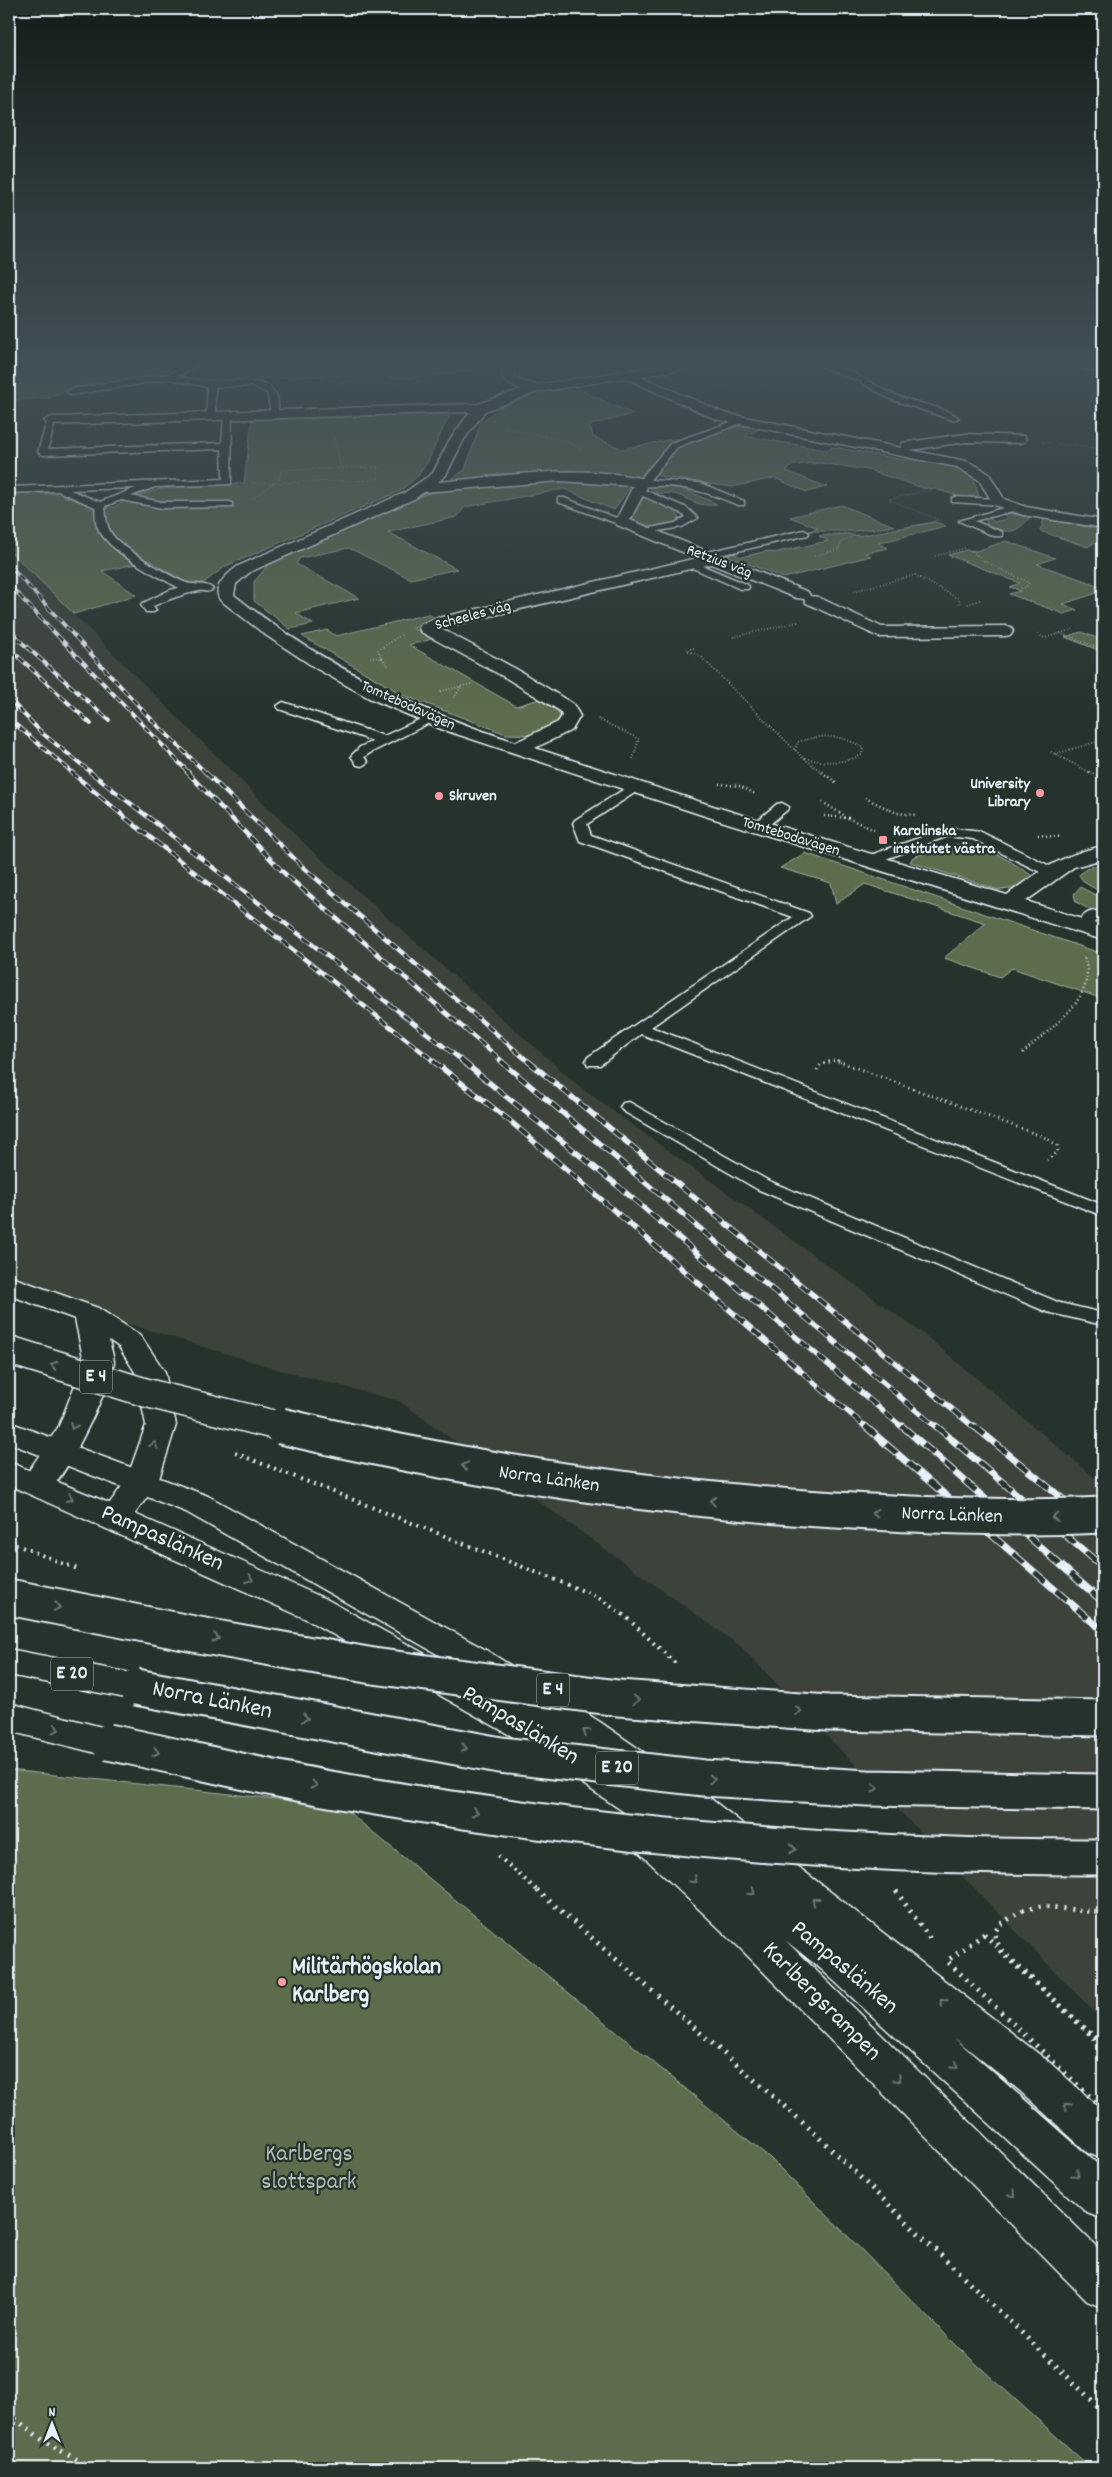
<svg xmlns="http://www.w3.org/2000/svg" width="1112" height="2477" viewBox="0 0 1112 2477" font-family="Dekko,sans-serif">
	<style>
		.built { fill: #3d423b }
		.green { fill: #5d6c4e; stroke: #a2aea3 }
		.lines { fill: none; stroke-linecap: round; stroke-linejoin: round }
		.service-casing { stroke: #e8f1f8; stroke-width: 3 }
		.minor-casing { stroke: #e8f1f8; stroke-width: 3 }
		.secondary-casing { stroke: #e8f1f8; stroke-width: 3 }
		.motorway-casing { stroke: #e8f1f8; stroke-width: 3 }
		.path-far5 { stroke: #e8f1f8; stroke-width: 1; stroke-dasharray: 0.5 2; stroke-linecap: butt }
		.path-far4 { stroke: #e8f1f8; stroke-width: 2; stroke-dasharray: 0.5 2.5; stroke-linecap: butt }
		.path-far3 { stroke: #e8f1f8; stroke-width: 2.5; stroke-dasharray: 1 3; stroke-linecap: butt }
		.path-far2 { stroke: #e8f1f8; stroke-width: 3; stroke-dasharray: 1 4; stroke-linecap: butt }
		.path-far1 { stroke: #e8f1f8; stroke-width: 4; stroke-dasharray: 2 5; stroke-linecap: butt }
		.path { stroke: #e8f1f8; stroke-width: 5; stroke-dasharray: 2 6; stroke-linecap: butt }
		.service { fill: #26332d; fill-rule: evenodd }
		.minor { fill: #26332d; fill-rule: evenodd }
		.secondary { fill: #26332d; fill-rule: evenodd }
		.motorway { fill: #26332d; fill-rule: evenodd }
		.rail-far3-casing { stroke: #e8f1f8; stroke-width: 4 }
		.rail-far2-casing { stroke: #e8f1f8; stroke-width: 4.5 }
		.rail-far1-casing { stroke: #e8f1f8; stroke-width: 5.5 }
		.rail-casing { stroke: #e8f1f8; stroke-width: 7 }
		.rail-far3 { stroke: #26332d; stroke-width: 2.5; stroke-dasharray: 7; stroke-linecap: butt }
		.rail-far2 { stroke: #26332d; stroke-width: 3; stroke-dasharray: 9; stroke-linecap: butt }
		.rail-far1 { stroke: #26332d; stroke-width: 4; stroke-dasharray: 11; stroke-linecap: butt }
		.rail { stroke: #26332d; stroke-width: 5; stroke-dasharray: 14; stroke-linecap: butt }
		.motorway-bridge-far1-casing { stroke: #e8f1f8; stroke-width: 31; stroke-linecap: butt }
		.motorway-bridge-casing { stroke: #e8f1f8; stroke-width: 39; stroke-linecap: butt }
		.path-bridge { stroke: #e8f1f8; stroke-width: 5; stroke-dasharray: 2 6; stroke-linecap: butt }
		.motorway-bridge-far1 { stroke: #26332d; stroke-width: 28 }
		.motorway-bridge { stroke: #26332d; stroke-width: 35 }
		.oneway { stroke: #6a7674 }
		.poi-dot { fill: #ff9aa2; stroke: #26332d; stroke-width: 2 }
		.labels { text-anchor: middle; dominant-baseline: central; stroke-width: 4.5; stroke-linejoin: round; paint-order: stroke }
		.far-street-label { font-size: 16px; fill: #e8f1f8; stroke: #26332d }
		.far-poi-label { font-size: 16px; font-weight: bold; fill: #e8f1f8; stroke: #26332d; text-anchor: start }
		.shield { fill: #26332d; stroke: #aeb8bb; stroke-width: 1 }
		.shield-label { font-size: 19px; font-weight: bold; fill: #e8f1f8 }
		.street-label { font-size: 20px; fill: #e8f1f8; stroke: #26332d }
		.near-street-label { font-size: 24px; fill: #e8f1f8; stroke: #26332d }
		.near-poi-label { font-size: 24px; font-weight: bold; fill: #e8f1f8; stroke: #26332d; text-anchor: start }
		.near-park-label { font-size: 24px; fill: #b0bcb4; stroke: #26332d }
	</style>
	<rect width="100%" height="100%" fill="#26332d"/>
	<filter id="ink" filterUnits="userSpaceOnUse"><feTurbulence type="fractalNoise" baseFrequency=".02" numOctaves="2"/><feDisplacementMap in="SourceGraphic" scale="10" xChannelSelector="R" yChannelSelector="G"/><feConvolveMatrix kernelMatrix="1 2 1 2 8 2 1 2 1" color-interpolation-filters="sRGB"/></filter>
	<g filter="url(#ink)">
		<polygon class="built" points="9,550 310,849 581,1088 926,1336 1103,1485 1103,2021 740,1646 399,1401 273,1368 9,1287"/>
		<g class="green">
			<polygon points="9,364 177,364 158,375 66,390 49,398 9,400"/>
			<polygon points="252,364 362,364 364,366 494,364 489,369 410,378 341,375 257,379"/>
			<path d="M558 389 561 391 580 390 633 414 590 425 593 437 623 449 673 439 692 438 741 426 760 429 745 436 827 450 833 447 905 460 910 456C927 459 966 465 974 481 976 485 977 491 979 496L961 497 935 489 923 488 868 470 820 463 793 465 786 471 827 487 807 492 774 478 732 487 662 477 657 475 661 467 649 465 642 475 634 476H565L562 471 497 474 495 483 450 480 465 470 481 422 501 407 522 397Z"/>
			<polygon points="450,414 428,461 418,476 400,491 226,566 203,583 186,584 151,561 102,571 136,595 74,614 9,550 9,492 57,494 85,503 88,508 114,507 132,497 160,489 244,483 252,420"/>
			<polygon points="570,480 631,485 614,510 564,489 465,507 457,517 388,532 457,569 411,579 349,548 300,558 296,564 359,598 296,613 313,624 290,629 254,601 254,582 268,565 433,491"/>
			<path d="M657 484 690 489 686 490 717 504C692 510 684 489 659 494L649 487Z"/>
			<path d="M641 498C652 498 678 507 680 520 664 527 648 531 633 519V514Z"/>
			<polygon points="841,505 894,526 854,531 809,531 818,528 790,517"/>
			<path d="M1008 513 1030 517C1014 536 1009 533 987 525L986 519 990 518 994 522 1006 519 1004 514Z"/>
			<polygon points="1044,519 1103,528 1103,543 1095,542 1088,547 1040,531"/>
			<polygon points="935,522 946,526 878,543 888,548 865,553 871,556 784,578 726,555 734,553 741,557 768,551 773,553 828,541 819,536 846,534 858,536"/>
			<polygon points="1006,541 1055,558 1037,564 1103,587 1103,591 1063,604 1077,610 1064,614 1009,594 1021,591 1010,587 1020,583 948,555 967,550 976,551"/>
			<polygon points="428,614 439,620 413,628 432,639 409,645 516,706 540,699 557,709 560,717 553,726 539,735 506,734 403,695 302,636 327,630 336,636"/>
			<polygon points="1081,632 1103,640 1103,652 1065,637"/>
			<path d="M961 844C984 846 1013 861 1032 876L1012 889 999 890 910 862 913 857 945 846Z"/>
			<polygon points="805,853 1103,954 1103,999 1012,968 1000,977 944,958 986,923 865,884 836,904 831,883 780,868"/>
			<polygon points="1103,863 1103,893 1085,883 1079,875 1086,869"/>
			<polygon points="1080,887 1103,899 1103,912 1092,911 1076,902 1074,894"/>
			<polygon points="9,1770 341,1806 770,2158 962,2351 1091,2468 9,2468"/>
		</g>
		<g class="lines">
			<g class="service-casing">
				<g id="service">
					<path d="M189 364 198 365 178 376C208 386 239 375 269 386L277 396 279 414 272 416 267 393 251 386 215 387V416L211 419 207 416V387L170 379 71 395 67 392 71 389 169 374Z"/>
					<path d="M814 364C848 364 868 383 897 396 914 403 946 407 959 418L952 420 890 399 857 380Z"/>
					<path d="M228 413 232 416 231 484 155 487 131 496 162 502H229L232 503V507L162 508 121 500 105 506C106 517 106 527 113 536 124 549 168 575 184 582 193 586 206 582 213 589 208 594 205 590 199 591 183 594 169 599 153 606L156 610 154 612H146L141 605 143 603 170 590 179 588C155 574 107 552 97 526 95 520 96 513 95 507L58 491 9 493V487L223 479 222 449 43 455 38 452 47 421 51 418 55 421 48 449 222 443 224 416ZM136 488 100 502 70 490Z"/>
					<path d="M740 419 747 421 677 447 650 480 700 483 744 501V505H738C711 494 698 489 668 486 659 485 644 489 637 483L671 443Z"/>
					<polygon points="637,487 687,508 698,518 682,527 641,534 641,530 675,523 686,517 679,512 634,492 632,490"/>
					<polygon points="955,497 999,499 1004,502 999,505 952,502 952,498"/>
					<polygon points="558,498 564,498 627,522 618,524 558,502"/>
					<polygon points="1013,505 1018,508 1017,510 974,521 1002,532 1002,536 994,536 959,521"/>
					<polygon points="804,530 809,533 808,535 707,558 702,555 707,552"/>
					<polygon points="692,561 748,585 749,587 748,589 740,589 688,566 688,562"/>
					<polygon points="283,702 384,736 427,716 431,715 437,719 370,753 364,757 368,762 362,766 357,765 351,756 360,747 373,741 279,709 277,706"/>
					<polygon points="634,783 639,784 641,787 639,790 587,824 591,835 809,913 811,916 651,1027 1103,1205 1103,1216 641,1034 600,1065 588,1065 586,1061 588,1057 793,917 580,841 573,823 575,820"/>
					<polygon points="782,803 789,807 787,810 763,830 753,830 751,827 753,824 777,804"/>
					<polygon points="947,828 981,832 1056,869 1058,872 1056,875 1046,875 973,839 948,836 875,863 865,863 863,860 865,857"/>
					<path d="M1094 911 1103 912V920H1097L1087 929H1077L1075 926C1079 919 1086 912 1094 911Z"/>
					<polygon points="629,1102 769,1181 1060,1303 1103,1313 1103,1325 1047,1312 757,1189 623,1111 620,1107 623,1103"/>
				</g>
			</g>
			<g class="minor-casing">
				<g id="minor">
					<path d="M505 364H517L514 376 519 380 536 385 669 364H698L692 368 640 376 724 413 902 448V443L907 442 966 434 1024 436 1026 439 1024 442 1019 443 966 442 910 450 966 461 979 467 989 474 1004 499 1026 507 1103 520V528L1023 515 994 505 979 480 957 467 715 419 625 378 537 392 485 411 463 441 446 475 438 482C505 476 580 463 647 480L649 483 630 520 808 592 810 596 818 597 882 627 1005 626 1011 627 1013 631 1011 635 1005 636 879 637 806 603 804 599 796 598 711 564 440 628 518 670 573 704 580 716 572 730 535 748 716 807 1007 895C1041 870 1061 855 1103 846V859L1074 867 1026 901 1103 926V940L702 815 441 729 369 698 317 669 267 636 220 600C211 586 229 573 238 566L404 493 433 473 449 441 470 412 51 425 44 421 51 417 478 404 522 389C512 386 503 383 501 372ZM560 481 633 486 615 522 617 525 697 558 438 618 421 624 419 628 421 632 506 678 560 711 562 716 558 722 516 742C413 710 319 663 234 595L236 584 250 572 414 499 424 492Z"/>
					<path d="M9 1276 98 1308 140 1335 165 1372 176 1425 158 1482 126 1526 115 1529 104 1526 99 1518 127 1479 146 1425 135 1372 119 1347 109 1340C110 1347 114 1356 114 1363 111 1385 65 1480 47 1492 40 1496 32 1494 25 1492L20 1484 59 1426 84 1362 75 1319 9 1295Z"/>
				</g>
			</g>
			<g class="secondary-casing">
				<g id="secondary">
					<polygon points="1072,364 1103,365 1103,373 1074,367"/>
					<polygon points="9,1422 208,1496 486,1650 600,1722 711,1799 1049,2062 1103,2111 1103,2159 1088,2153 1019,2090 952,2036 1103,2169 1103,2219 1087,2213 821,1969 785,1940 1103,2253 1103,2308 1087,2301 740,1948 625,1839 619,1828 625,1817 629,1816 627,1814 517,1739 304,1618 9,1485 9,1462 126,1510 328,1600 520,1707 462,1668 186,1512 9,1443"/>
				</g>
			</g>
			<g class="motorway-casing">
				<g id="motorway">
					<polygon points="9,1649 136,1674 149,1678 154,1687 149,1696 136,1700 9,1675"/>
					<polygon points="9,1703 121,1732 126,1742 121,1752 108,1756 9,1731"/>
				</g>
			</g>
			<g class="path-far5">
				<polyline points="319,364 343,381 343,389"/>
				<polyline points="1040,364 1054,367"/>
				<polyline points="9,365 11,364"/>
				<polyline points="343,381 397,379 402,385"/>
				<polyline points="718,386 746,381"/>
				<polyline points="9,401 36,400"/>
				<path d="M505 427C530 436 561 435 582 450"/>
				<polyline points="334,437 341,468"/>
				<polyline points="1042,442 1103,449"/>
				<polygon points="378,467 378,480 273,483 279,480 281,470"/>
				<polyline points="252,483 273,483"/>
				<polyline points="252,499 273,483"/>
				<polyline points="889,499 935,489"/>
				<polyline points="890,500 937,519"/>
				<polyline points="827,534 856,533"/>
				<path d="M840 545 841 542C862 530 882 529 906 527 918 526 929 522 941 520"/>
			</g>
			<g class="path-far4">
				<polyline points="972,551 984,561 1029,583 1026,587 1019,589"/>
				<polyline points="814,556 839,549 841,544"/>
				<polyline points="935,556 966,548"/>
				<polyline points="854,591 915,575 959,599 960,605"/>
				<polyline points="968,604 980,600"/>
				<polyline points="1060,633 1103,650"/>
				<polyline points="1038,635 1045,638 1074,629"/>
				<polyline points="733,637 798,622"/>
				<polyline points="694,648 687,650 702,658 802,757 823,773"/>
				<polyline points="370,657 382,658 378,650 401,635"/>
				<polyline points="382,658 389,667"/>
				<polyline points="441,691 472,684"/>
				<polyline points="454,698 461,687"/>
				<polyline points="598,719 639,739 633,759"/>
				<path d="M795 750 798 742C821 734 842 734 863 748L862 755C843 764 824 763 804 758"/>
				<polyline points="1051,752 1091,773"/>
				<polyline points="1055,754 1103,740"/>
			</g>
			<g class="path-far3">
				<polyline points="822,772 838,784"/>
				<polyline points="1089,772 1103,779"/>
				<polyline points="719,784 740,786 755,794"/>
				<polyline points="865,798 897,813 916,815"/>
				<polyline points="822,802 845,816"/>
				<polyline points="824,816 848,818 874,830"/>
				<polyline points="1038,835 1060,837"/>
				<path d="M1023 1053C1049 1028 1100 998 1084 957"/>
				<polyline points="829,1062 836,1060 841,1062"/>
			</g>
			<g class="path-far2">
				<polyline points="838,1061 1044,1137 1057,1145 1058,1152 1047,1160"/>
				<polyline points="817,1070 821,1064 834,1061"/>
			</g>
			<g class="path-far1">
				<polyline points="235,1453 596,1596 625,1616 675,1663"/>
				<polyline points="9,1542 80,1570"/>
				<polyline points="498,1856 538,1891"/>
			</g>
			<g class="path">
				<polyline points="537,1890 809,2128 1103,2411"/>
				<polyline points="896,1891 933,1943"/>
				<polyline points="1023,1910 1041,1906 1103,1913"/>
				<polyline points="984,1934 1103,2045"/>
				<polyline points="9,2414 45,2442 92,2468"/>
			</g>
			<use href="#service" class="service"/>
			<use href="#minor" class="minor"/>
			<use href="#secondary" class="secondary"/>
			<use href="#motorway" class="motorway"/>
			<g class="rail-far3-casing">
				<g id="rail-far3">
					<polyline points="9,565 148,716 206,773"/>
					<polyline points="9,585 189,773"/>
					<polyline points="9,626 19,640 109,720"/>
					<polyline points="9,648 91,724"/>
					<polyline points="9,699 42,733 92,773"/>
					<polyline points="9,719 73,773"/>
				</g>
			</g>
			<g class="rail-far2-casing">
				<g id="rail-far2">
					<polyline points="71,772 127,819 435,1062"/>
					<polyline points="90,772 464,1062"/>
					<polyline points="187,772 285,874 503,1062"/>
					<polyline points="205,772 304,868 529,1062"/>
				</g>
			</g>
			<g class="rail-far1-casing">
				<g id="rail-far1">
					<polyline points="433,1061 510,1121 867,1428"/>
					<polyline points="462,1061 618,1186 903,1428"/>
					<polyline points="501,1061 937,1428"/>
					<polyline points="528,1061 975,1428"/>
				</g>
			</g>
			<g class="rail-casing">
				<g id="rail">
					<polyline points="865,1426 1103,1631"/>
					<polyline points="902,1426 1103,1602"/>
					<polyline points="936,1426 1103,1567"/>
					<polyline points="974,1426 1103,1532"/>
				</g>
			</g>
			<use href="#rail-far3" class="rail-far3"/>
			<use href="#rail-far2" class="rail-far2"/>
			<use href="#rail-far1" class="rail-far1"/>
			<use href="#rail" class="rail"/>
			<g class="motorway-bridge-far1-casing">
				<polyline id="motorway-bridge-far1" points="9,1350 147,1393 287,1428"/>
			</g>
			<g class="motorway-bridge-casing">
				<g id="motorway-bridge">
					<path d="M281 1426C475 1472 671 1502 870 1512 947 1516 1025 1519 1103 1515"/>
					<polyline points="9,1597 199,1635 373,1666 618,1698 828,1713 1103,1718"/>
					<polyline points="136,1687 500,1755 704,1778 867,1788 1103,1792"/>
					<path d="M108 1742C182 1757 256 1776 330 1789 586 1835 843 1858 1103 1857"/>
				</g>
			</g>
			<g class="path-bridge">
				<polyline points="1023,1910 999,1925 994,1933 1001,1952 1103,2046"/>
				<polyline points="984,1934 947,1961 1103,2109"/>
			</g>
			<use href="#motorway-bridge-far1" class="motorway-bridge-far1"/>
			<use href="#motorway-bridge" class="motorway-bridge"/>
		</g>
		<defs><path id="oneway-chevron" d="M-2-3.5L2.5 0L-2 3.5" fill="none" stroke-width="1.6" stroke-linecap="round" stroke-linejoin="round" transform="scale(1.25)"/></defs>
		<g class="oneway">
			<use href="#oneway-chevron" transform="translate(54 1365) rotate(-163)"/>
			<use href="#oneway-chevron" transform="translate(73 1426) rotate(114)"/>
			<use href="#oneway-chevron" transform="translate(154 1445) rotate(-72)"/>
			<use href="#oneway-chevron" transform="translate(465 1466) rotate(-169)"/>
			<use href="#oneway-chevron" transform="translate(70 1498) rotate(23)"/>
			<use href="#oneway-chevron" transform="translate(713 1501) rotate(-173)"/>
			<use href="#oneway-chevron" transform="translate(875 1513) rotate(-178)"/>
			<use href="#oneway-chevron" transform="translate(1055 1517) rotate(178)"/>
			<use href="#oneway-chevron" transform="translate(250 1579) rotate(24)"/>
			<use href="#oneway-chevron" transform="translate(57 1607) rotate(11)"/>
			<use href="#oneway-chevron" transform="translate(216 1638) rotate(10)"/>
			<use href="#oneway-chevron" transform="translate(636 1700) rotate(4)"/>
			<use href="#oneway-chevron" transform="translate(798 1711) rotate(4)"/>
			<use href="#oneway-chevron" transform="translate(305 1718) rotate(11)"/>
			<use href="#oneway-chevron" transform="translate(56 1729) rotate(14)"/>
			<use href="#oneway-chevron" transform="translate(586 1732) rotate(-146)"/>
			<use href="#oneway-chevron" transform="translate(464 1748) rotate(11)"/>
			<use href="#oneway-chevron" transform="translate(156 1752) rotate(12)"/>
			<use href="#oneway-chevron" transform="translate(712 1779) rotate(3)"/>
			<use href="#oneway-chevron" transform="translate(314 1785) rotate(12)"/>
			<use href="#oneway-chevron" transform="translate(875 1788) rotate(1)"/>
			<use href="#oneway-chevron" transform="translate(475 1812) rotate(9)"/>
			<use href="#oneway-chevron" transform="translate(793 1849) rotate(5)"/>
			<use href="#oneway-chevron" transform="translate(694 1880) rotate(43)"/>
			<use href="#oneway-chevron" transform="translate(752 1892) rotate(38)"/>
			<use href="#oneway-chevron" transform="translate(815 1901) rotate(-142)"/>
			<use href="#oneway-chevron" transform="translate(943 2002) rotate(-141)"/>
			<use href="#oneway-chevron" transform="translate(955 2066) rotate(42)"/>
			<use href="#oneway-chevron" transform="translate(898 2079) rotate(45)"/>
			<use href="#oneway-chevron" transform="translate(1067 2106) rotate(-137)"/>
			<use href="#oneway-chevron" transform="translate(1076 2174) rotate(42)"/>
			<use href="#oneway-chevron" transform="translate(1013 2194) rotate(45)"/>
		</g>
	</g>
	<linearGradient id="sky" x2="0" y2="1"><stop stop-color="#151c19"/><stop offset="0.51" stop-color="#415057"/><stop offset="1" stop-color="#415057" stop-opacity="0"/></linearGradient>
	<rect width="1112" height="711" fill="url(#sky)"/>
	<g class="poi-dot">
		<circle cx="1040" cy="793" r="5"/>
		<circle cx="439" cy="796" r="5"/>
		<rect x="878" y="835" width="10" height="10" rx="2.5"/>
		<circle cx="282" cy="1982" r="5"/>
	</g>
	<g class="labels">
		<g class="far-street-label">
			<text transform="translate(719 562) rotate(21)">Retzius väg</text>
			<text transform="translate(473 616) rotate(-15)">Scheeles väg</text>
			<text transform="translate(408 706) rotate(24)">Tomtebodavägen</text>
			<text transform="translate(791 837) rotate(17)">Tomtebodavägen</text>
		</g>
		<g class="far-poi-label">
			<text x="1030" y="784" text-anchor="end">University<tspan x="1030" dy="18">Library</tspan></text>
			<text x="449" y="796">Skruven</text>
			<text x="893" y="831">Karolinska<tspan x="893" dy="18">institutet västra</tspan></text>
		</g>
		<g class="shield">
			<rect x="80" y="1360.5" width="32" height="33" rx="4"/>
			<rect x="51" y="1657.5" width="42" height="33" rx="4"/>
			<rect x="537" y="1673.5" width="32" height="33" rx="4"/>
			<rect x="596" y="1751.5" width="42" height="33" rx="4"/>
		</g>
		<g class="shield-label">
			<text x="96" y="1377">E 4</text>
			<text x="72" y="1674">E 20</text>
			<text x="553" y="1690">E 4</text>
			<text x="617" y="1768">E 20</text>
		</g>
		<g class="street-label">
			<text transform="translate(549 1480) rotate(8)">Norra Länken</text>
			<text transform="translate(952 1516) rotate(2)">Norra Länken</text>
		</g>
		<g class="near-street-label">
			<text transform="translate(162 1539) rotate(24)">Pampaslänken</text>
			<text transform="translate(212 1701) rotate(11)">Norra Länken</text>
			<text transform="translate(520 1726) rotate(31)">Pampaslänken</text>
			<text transform="translate(844 1968) rotate(40)">Pampaslänken</text>
			<text transform="translate(821 2002) rotate(45)">Karlbergsrampen</text>
		</g>
		<g class="near-poi-label">
			<text x="292" y="1968">Militärhögskolan<tspan x="292" dy="28">Karlberg</tspan></text>
		</g>
		<g class="near-park-label">
			<text x="309" y="2155">Karlbergs<tspan x="309" dy="28">slottspark</tspan></text>
		</g>
	</g>
	<rect width="1112" height="2477" fill="none" stroke="#26332d" stroke-width="30"/>
	<rect x="15" y="15" width="1082" height="2447" fill="none" stroke="#e8f1f8" stroke-width="2" filter="url(#ink)"/>
	<g transform="translate(52 2424)" stroke="#26332d" stroke-width="4" paint-order="stroke">
	<path d="M0-4L9 19L0 12L-9 19Z" fill="#e8f1f8"/>
	<text y="-8" font-size="14" font-weight="bold" text-anchor="middle" fill="#e8f1f8">N</text>
	</g>
</svg>
